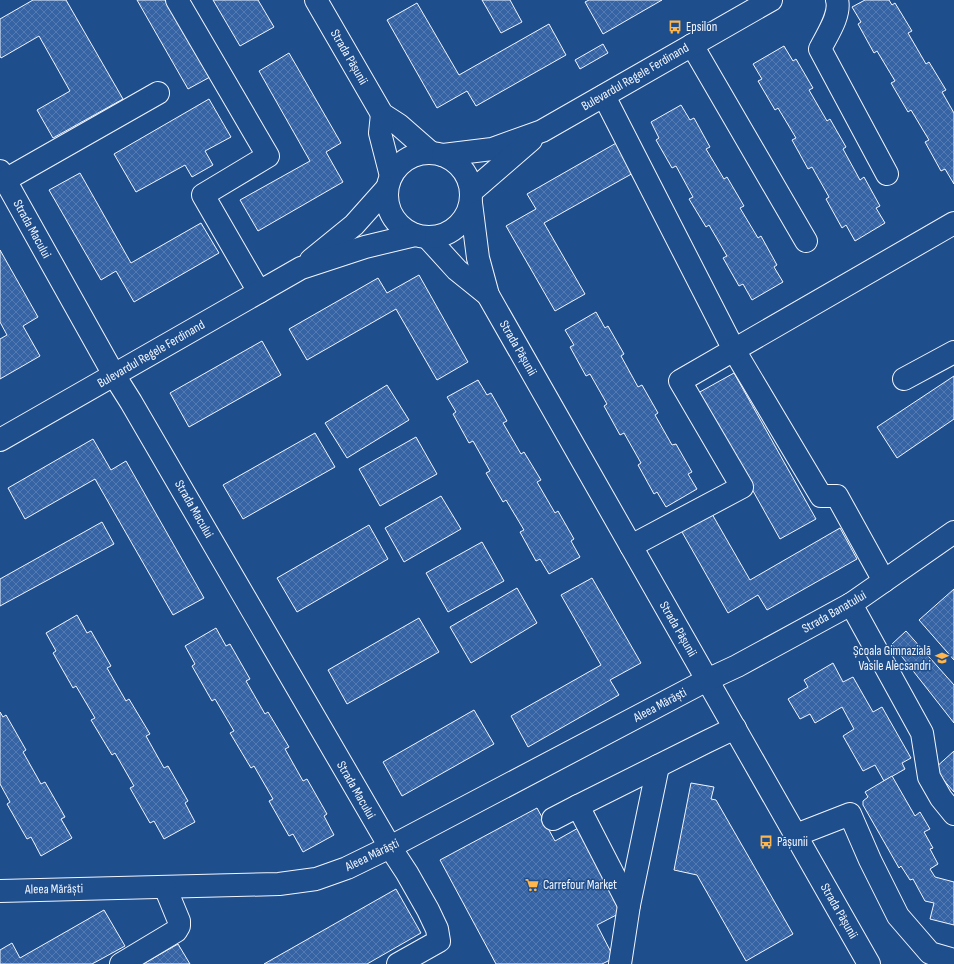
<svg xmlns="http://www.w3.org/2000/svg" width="954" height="964" viewBox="0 0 954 964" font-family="'Sofia Sans Condensed',sans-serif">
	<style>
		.building { fill: url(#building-cross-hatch); stroke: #f2f6ff }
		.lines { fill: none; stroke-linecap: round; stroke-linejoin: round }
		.minor-casing { stroke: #f2f6ff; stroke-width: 24 }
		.major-casing { stroke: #f2f6ff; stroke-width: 24 }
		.minor { stroke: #1f4e8c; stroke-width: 22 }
		.major { stroke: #1f4e8c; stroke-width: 22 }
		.labels { text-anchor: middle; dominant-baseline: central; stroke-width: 3; stroke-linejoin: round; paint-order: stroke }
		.poi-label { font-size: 13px; fill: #f2f6ff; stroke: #1f4e8c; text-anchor: start }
		.street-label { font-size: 13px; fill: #f2f6ff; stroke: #1f4e8c }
	</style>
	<defs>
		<pattern id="building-cross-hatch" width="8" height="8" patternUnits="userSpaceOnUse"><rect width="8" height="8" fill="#3563a3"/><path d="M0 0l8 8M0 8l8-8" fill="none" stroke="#537ab1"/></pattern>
	</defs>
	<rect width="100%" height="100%" fill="#1f4e8c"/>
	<g class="building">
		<polygon points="33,0 66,0 123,99 53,138 37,110 70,91 39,36 1,58 0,56 0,19"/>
		<polygon points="137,0 165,0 210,77 188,89"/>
		<polygon points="213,0 258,0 274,27 240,46"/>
		<polygon points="482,0 510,0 522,22 501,33"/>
		<polygon points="589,0 662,0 603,34 585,2"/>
		<polygon points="865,0 889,0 892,5 895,3 912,31 908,33 926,64 929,62 946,90 942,92 954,113 954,184 945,169 941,171 925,142 929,140 911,110 908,112 891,83 895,81 877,51 874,53 858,24 861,22 852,7"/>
		<polygon points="417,3 459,75 549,24 566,55 476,106 467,91 437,108 387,20"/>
		<polygon points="603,44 608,53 580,69 575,60"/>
		<polygon points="784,46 793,61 796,59 813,88 809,90 827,121 830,119 846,147 843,149 860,180 864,177 880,206 876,208 885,223 855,241 846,225 842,228 826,199 829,197 812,167 808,169 792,140 796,138 778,108 775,110 758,81 762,79 753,64"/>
		<polygon points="289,53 341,143 326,152 343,182 258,231 240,200 310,161 259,71"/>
		<polygon points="209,99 231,137 205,151 213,165 192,177 185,165 136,192 114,154"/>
		<polygon points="681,105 690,120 694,118 710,147 706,149 724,179 727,177 744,206 740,208 758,238 761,236 777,265 774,267 783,282 752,300 743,284 739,286 723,258 727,256 709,225 706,227 689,199 693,197 676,166 672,168 656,140 659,138 651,122"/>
		<polygon points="618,142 635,172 544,223 585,294 555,311 506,226 536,209 527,194"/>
		<polygon points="80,173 131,263 201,223 219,253 134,302 116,271 101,280 49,190"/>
		<polygon points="0,250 38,317 23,326 40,356 0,379 0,339 7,335 0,322"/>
		<polygon points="419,275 468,362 437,380 396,309 307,360 289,329 378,278 387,293"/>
		<polygon points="596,312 605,328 608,326 624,354 621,356 638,387 642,385 658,413 655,415 672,445 676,444 692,472 688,474 697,489 666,507 657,492 654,494 638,465 641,463 624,433 620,435 604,406 607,404 590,374 586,376 570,347 574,345 565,330"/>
		<polygon points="262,341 281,375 189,427 170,393"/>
		<polygon points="734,373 816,519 780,539 698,393"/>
		<polygon points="954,376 954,419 897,458 877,427"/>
		<polygon points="478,380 487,395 491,393 507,421 503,423 521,454 524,452 541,480 537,482 555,513 558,511 574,539 571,541 580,557 549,574 540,559 536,561 520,532 524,530 506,500 503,502 486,473 490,471 473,441 469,443 453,414 456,412 447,397"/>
		<polygon points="387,385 409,420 347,458 325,423"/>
		<polygon points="315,433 335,467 243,519 223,485"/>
		<polygon points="416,437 437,474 380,506 359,469"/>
		<polygon points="93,439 111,470 126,461 204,598 173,615 95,479 25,519 8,488"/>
		<polygon points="441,496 461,529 404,562 385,528"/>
		<polygon points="708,507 750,580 840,528 857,559 767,610 758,595 728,613 678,525"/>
		<polygon points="102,522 114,544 0,606 0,579"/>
		<polygon points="369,525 388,559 297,612 277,578"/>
		<polygon points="482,542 504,581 448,612 426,573"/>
		<polygon points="592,578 641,663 610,680 619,695 528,747 511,716 601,665 561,595"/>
		<polygon points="517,588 537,623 471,663 450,627"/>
		<polygon points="954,589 954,660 919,620"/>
		<polygon points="77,615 87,633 91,631 111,666 107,668 126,701 129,699 150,734 146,736 164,768 168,766 188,801 185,803 195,822 164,839 154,821 150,823 130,788 134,786 115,753 112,755 91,720 95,718 76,686 73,688 53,653 56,651 46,633"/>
		<polygon points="419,618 439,652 347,704 328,670"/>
		<polygon points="216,628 226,646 230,644 250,679 246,681 265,714 268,712 289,747 285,749 303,781 307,779 327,814 324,816 334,835 303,852 293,834 289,836 269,801 273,799 254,766 251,768 230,733 234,731 215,699 212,701 192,666 195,664 185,646"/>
		<polygon points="906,631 954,685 954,723 892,644"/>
		<polygon points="833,663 843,682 853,677 873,712 882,707 911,758 902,763 905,769 884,781 875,765 863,771 843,736 854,729 842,707 815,723 810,714 800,719 788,699 808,687 804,680"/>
		<polygon points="474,710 494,744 402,796 383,762"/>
		<polygon points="0,712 3,717 6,715 26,750 23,752 41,784 45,782 65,817 61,819 72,838 41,856 31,837 27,839 7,804 10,802 0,784"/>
		<polygon points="954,751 954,792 934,769"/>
		<polygon points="892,776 915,816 920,812 930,829 924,832 933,848 930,849 938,864 930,869 935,877 954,882 954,925 930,919 934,903 925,901 913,879 910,880 901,866 899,868 863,805 863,801 868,797 865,792"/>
		<polygon points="691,783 714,787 711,799 716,800 793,934 746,961 697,875 674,870"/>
		<polygon points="537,808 555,841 580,827 624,911 597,925 614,958 602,964 496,964 440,860"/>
		<polygon points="396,889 421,933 367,964 264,964"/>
		<polygon points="104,910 125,946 92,964 0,964 0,950 12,943 20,958"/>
		<polygon points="178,944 190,964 143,964"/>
	</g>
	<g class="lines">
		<g class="minor-casing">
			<g id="minor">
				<polyline points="177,0 268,156 203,195 259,292"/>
				<polyline points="316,0 382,114 399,125 431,153"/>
				<path d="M837 0C841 15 827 35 820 49L887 174"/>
				<polyline points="692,45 806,241"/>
				<polyline points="604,96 734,350 821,496 837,496 884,581"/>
				<polyline points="382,114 380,133 391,176"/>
				<polyline points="0,171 114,375 131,402 390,847 407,873 428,910 437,929 439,941 398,964"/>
				<polyline points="5,180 158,93"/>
				<polyline points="471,203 478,258 488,295 869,964"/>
				<polyline points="427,237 457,270 488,295"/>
				<polyline points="904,379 954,352"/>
				<polyline points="631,546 742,487 680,381 954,223"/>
				<polyline points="851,604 922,733 929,777 941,798 954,814"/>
				<polyline points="578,806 706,742 735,728"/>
				<polyline points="553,819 578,806 629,905"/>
				<polyline points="796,835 850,814 870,860 898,916 930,953 954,960"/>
				<polyline points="0,891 279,884 316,879 347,868 390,847 707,680 737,666 851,604 884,581 954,532"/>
				<polyline points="121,964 176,931 179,926 179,921 165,887"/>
				<polyline points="620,964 629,905 658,766"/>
			</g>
		</g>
		<g class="major-casing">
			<g id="major">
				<circle cx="429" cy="195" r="42"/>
				<polyline points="443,155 492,149 542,131 771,0"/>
				<polyline points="471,192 531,140"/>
				<polyline points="311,260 354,225 387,188"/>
				<polyline points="0,440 301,268 365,247 415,235"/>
			</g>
		</g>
		<use href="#minor" class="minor"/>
		<use href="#major" class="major"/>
	</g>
	<defs>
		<g id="bus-bare" transform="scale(1.08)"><path d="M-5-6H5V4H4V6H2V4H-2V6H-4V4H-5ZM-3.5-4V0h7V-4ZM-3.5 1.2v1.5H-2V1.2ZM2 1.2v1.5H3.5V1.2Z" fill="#ffb74d" stroke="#1f4e8c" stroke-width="2.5" paint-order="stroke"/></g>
		<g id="school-bare" transform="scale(1.08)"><path d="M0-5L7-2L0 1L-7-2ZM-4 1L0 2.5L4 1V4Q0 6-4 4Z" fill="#ffb74d" stroke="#1f4e8c" stroke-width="2.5" paint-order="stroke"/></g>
		<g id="supermarket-bare" transform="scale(1.08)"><path d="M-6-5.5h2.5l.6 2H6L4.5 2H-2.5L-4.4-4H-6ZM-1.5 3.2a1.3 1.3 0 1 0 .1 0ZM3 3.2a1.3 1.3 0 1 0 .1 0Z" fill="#ffb74d" stroke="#1f4e8c" stroke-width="2.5" paint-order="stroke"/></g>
	</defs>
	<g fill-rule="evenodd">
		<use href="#bus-bare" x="675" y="27"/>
		<use href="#school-bare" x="942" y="658"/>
		<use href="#bus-bare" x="766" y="842"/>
		<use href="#supermarket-bare" x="532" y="885"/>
	</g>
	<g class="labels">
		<g class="poi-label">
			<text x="686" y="27">Epsilon</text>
			<text x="931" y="651" text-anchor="end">Școala Gimnazială<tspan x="931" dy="15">Vasile Alecsandri</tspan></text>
			<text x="777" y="842">Pășunii</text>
			<text x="543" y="885">Carrefour Market</text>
		</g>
		<g class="street-label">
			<text transform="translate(349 57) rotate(60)">Strada Pășunii</text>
			<text transform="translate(635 77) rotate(-30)">Bulevardul Regele Ferdinand</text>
			<text transform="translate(32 229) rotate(61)">Strada Macului</text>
			<text transform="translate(518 348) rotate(60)">Strada Pășunii</text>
			<text transform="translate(151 354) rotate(-30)">Bulevardul Regele Ferdinand</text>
			<text transform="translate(194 509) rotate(60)">Strada Macului</text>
			<text transform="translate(834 612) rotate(-30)">Strada Banatului</text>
			<text transform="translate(678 629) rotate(60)">Strada Pășunii</text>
			<text transform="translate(660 705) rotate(-28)">Aleea Mărăști</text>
			<text transform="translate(356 790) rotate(60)">Strada Macului</text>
			<text transform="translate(372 855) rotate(-26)">Aleea Mărăști</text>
			<text transform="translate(54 889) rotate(-1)">Aleea Mărăști</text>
			<text transform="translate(839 911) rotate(60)">Strada Pășunii</text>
		</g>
	</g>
</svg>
